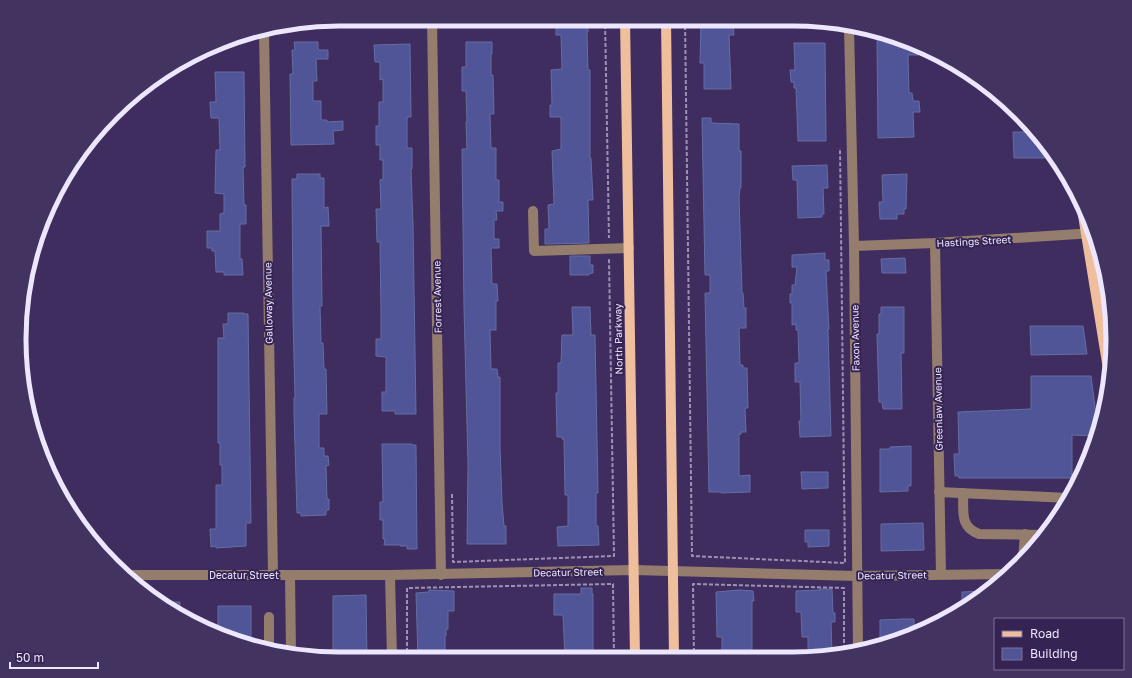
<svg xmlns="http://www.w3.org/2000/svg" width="1132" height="678" viewBox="0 0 1132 678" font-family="'Golos Text',sans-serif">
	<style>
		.building { fill: #4f5597; stroke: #666da3 }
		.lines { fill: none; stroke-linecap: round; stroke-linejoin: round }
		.path { stroke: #9d92b5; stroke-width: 2; stroke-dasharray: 4 2; stroke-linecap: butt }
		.minor { stroke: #947d6c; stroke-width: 10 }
		.major { stroke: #efbf9d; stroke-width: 10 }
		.labels { text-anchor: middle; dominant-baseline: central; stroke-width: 4; stroke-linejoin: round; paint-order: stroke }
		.street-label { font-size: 10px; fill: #ede6ff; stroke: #342353 }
		.rim { fill: none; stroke: #ede6ff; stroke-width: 5 }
	</style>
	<rect width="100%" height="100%" fill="#3e2d5e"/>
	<g class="building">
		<polygon points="556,19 588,19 588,32 587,32 588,70 590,70 590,158 591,158 593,200 588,200 589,243 545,244 545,229 549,229 548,205 554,204 552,151 561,149 561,117 550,117 550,105 552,105 551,70 562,69 561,35 556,35"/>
		<polygon points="701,20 733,20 734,35 729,35 731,89 704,89 704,63 700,63"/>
		<polygon points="877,38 899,38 919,47 918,55 908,55 909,93 912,93 913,101 919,101 920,112 913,112 914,137 878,138"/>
		<polygon points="294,42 318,42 318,50 328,50 328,59 316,59 317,81 313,81 313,101 321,101 321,120 327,120 327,122 343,121 343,130 333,131 334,144 291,145 290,74 293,74 292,50 295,50"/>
		<polygon points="466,42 492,42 492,54 491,54 491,75 493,75 494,114 490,114 491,148 496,148 496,180 499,180 499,202 503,202 503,211 496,211 497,220 494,220 494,239 499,239 499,248 491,248 492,284 497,284 498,301 496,301 496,330 490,330 491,369 497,369 498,377 500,377 500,447 502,503 504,526 506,526 506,544 467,544 468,465 464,307 462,149 467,149 466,122 467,122 466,91 462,91 462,67 466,67"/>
		<polygon points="794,43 825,43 826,141 798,141 796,88 794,88 794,82 791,82 790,70 795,70"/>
		<polygon points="410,44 411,117 407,117 407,148 412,148 412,169 411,169 413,225 416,414 395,414 395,411 382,411 382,392 386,392 386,357 376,356 376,339 381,339 381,315 380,242 377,242 376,209 381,209 380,180 383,179 383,160 380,160 380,145 376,145 376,126 379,126 379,102 383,102 383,79 380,80 380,62 375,62 374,45"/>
		<polygon points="215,72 244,72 245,167 243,167 244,205 246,205 246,224 240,224 240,259 242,259 243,275 224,275 224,272 216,272 215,251 212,251 212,248 207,248 207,231 220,231 220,214 224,213 224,194 215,193 216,150 220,150 219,118 211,118 210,102 216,102"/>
		<polygon points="702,118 711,118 711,123 739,124 739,151 741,151 741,188 740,188 739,197 742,293 743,293 744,308 746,308 746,328 739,328 740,365 743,365 743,368 747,368 748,408 745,408 746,432 741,432 741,434 739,434 739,476 750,475 750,492 721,493 721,492 709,492 705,293 710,293 710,275 705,275"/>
		<polygon points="1013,132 1035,132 1056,158 1014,158"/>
		<polygon points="827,165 828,188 823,188 824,214 822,214 822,217 798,218 797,180 793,180 792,166"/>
		<polygon points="297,174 320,174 320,178 324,178 324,208 328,207 329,226 321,226 322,306 320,306 321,343 323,343 324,369 326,369 327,414 319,414 319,448 324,448 324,456 328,456 329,465 326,466 327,499 329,499 329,510 326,510 326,515 301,516 301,513 297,513 294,413 294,398 295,398 293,316 292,179 297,179"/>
		<polygon points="907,174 906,209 904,209 904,214 897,214 897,219 880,219 879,202 883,202 882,175"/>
		<polygon points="825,253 825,260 829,260 829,271 826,271 828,311 829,329 828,329 831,436 800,437 799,421 801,421 800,382 795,382 795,363 799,363 798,330 796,330 796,324 792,325 792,303 790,303 790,294 792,294 792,285 795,285 797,267 792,267 792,255"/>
		<polygon points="570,256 590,256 590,265 593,265 593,273 589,274 589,275 570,275"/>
		<polygon points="905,258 906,273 882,273 881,259"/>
		<polygon points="572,307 590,307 591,335 595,335 598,493 596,493 596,526 598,526 599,545 558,546 557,527 568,526 568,495 565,495 564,439 562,439 562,437 557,437 556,393 558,393 558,363 561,363 562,335 573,335"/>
		<polygon points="881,307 904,307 904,353 901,353 902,409 883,409 882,402 879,402 877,334 879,334 879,314 881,314"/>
		<polygon points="228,313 244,313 244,314 248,314 251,523 246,523 246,546 216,548 216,546 211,547 210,529 216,529 216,485 222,485 222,465 220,465 220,443 218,443 218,338 224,338 223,324 228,324"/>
		<polygon points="1030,326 1083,326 1087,354 1031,355"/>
		<polygon points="1031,376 1091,376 1098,430 1096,436 1072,435 1072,478 959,478 959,476 955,476 954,454 959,454 958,412 1031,409"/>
		<polygon points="382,444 412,444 412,445 416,445 417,549 407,549 407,546 400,546 400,545 384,545 385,539 383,539 383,520 380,520 380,502 383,502"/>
		<polygon points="911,446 911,486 908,486 908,491 880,492 880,449 890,449 890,447"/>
		<polygon points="801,472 828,472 828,488 802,489"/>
		<polygon points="923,523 924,550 881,551 881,524"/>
		<polygon points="805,530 829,530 829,546 808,547 808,542 805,542"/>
		<polygon points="581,588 592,588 592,594 593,594 593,658 565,658 563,615 554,615 554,594 581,594"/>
		<polygon points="820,589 832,589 833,613 835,613 835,622 831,622 832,655 808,658 808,637 802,637 801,612 796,612 796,591 820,590"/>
		<polygon points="429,590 454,591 454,611 448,611 448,629 446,629 446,636 445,636 445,658 418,658 416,593 429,592"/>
		<polygon points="740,590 753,591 754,601 752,601 752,658 722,658 722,637 717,637 716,592"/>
		<polygon points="986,591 969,604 962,609 962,592"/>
		<polygon points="366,595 367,658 333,658 333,596"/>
		<polygon points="158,602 180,602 180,615 161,605"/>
		<polygon points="218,606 251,606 251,645 236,642 218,633"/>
		<polygon points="904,619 914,619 914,626 918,626 918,632 896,642 880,645 880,620"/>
	</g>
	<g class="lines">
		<g class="path">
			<polyline points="605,19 609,238"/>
			<polyline points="685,20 692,556 845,563 840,148"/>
			<polyline points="452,494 453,562 614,556 609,259"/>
			<polyline points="407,658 407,588 613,584 614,658"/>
			<polyline points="694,658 693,584 844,588 844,652"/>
		</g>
		<g class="minor">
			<polyline points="432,19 441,575"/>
			<polyline points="849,27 854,246 858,649"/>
			<polyline points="264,31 273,575"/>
			<polyline points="533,211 534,251 629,248"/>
			<polyline points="935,243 941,574"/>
			<polyline points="854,246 935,243 1094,233"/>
			<polyline points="939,492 1069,498"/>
			<path d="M963 493C964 510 959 527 979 534L1044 535"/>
			<polyline points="1023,560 1025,534"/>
			<polyline points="129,575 390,575 634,570 857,576 1008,574"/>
			<polyline points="290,575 291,653"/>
			<polyline points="390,575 392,658"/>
			<polyline points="269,617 269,649"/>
		</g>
		<g class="major">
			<polyline points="625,19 635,658"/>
			<polyline points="666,19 674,658"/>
			<polyline points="1081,203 1109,375"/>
		</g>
	</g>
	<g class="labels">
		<g class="street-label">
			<text transform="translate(974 241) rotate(-3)">Hastings Street</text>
			<text transform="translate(437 297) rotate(-91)">Forrest Avenue</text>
			<text transform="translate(268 303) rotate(-91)">Galloway Avenue</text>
			<text transform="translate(855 338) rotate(-91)">Faxon Avenue</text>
			<text transform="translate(618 339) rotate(-91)">North Parkway</text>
			<text transform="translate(938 409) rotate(-91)">Greenlaw Avenue</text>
			<text transform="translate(568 572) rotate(-1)">Decatur Street</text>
			<text x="244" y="575">Decatur Street</text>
			<text transform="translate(892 575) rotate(-1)">Decatur Street</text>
		</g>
	</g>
	<path d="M0 0H1132V678H0ZM339 26H793A313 313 0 0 1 1106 339V339A313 313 0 0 1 793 652H339A313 313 0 0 1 26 339V339A313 313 0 0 1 339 26Z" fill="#433361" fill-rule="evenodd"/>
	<path class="rim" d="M339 26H793A313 313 0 0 1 1106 339V339A313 313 0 0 1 793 652H339A313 313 0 0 1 26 339V339A313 313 0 0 1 339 26Z"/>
	<rect x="994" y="618" width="130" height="52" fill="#342353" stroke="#7e7198"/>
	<rect x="1002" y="631" width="20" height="6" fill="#efbf9d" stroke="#7e7198"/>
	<text x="1030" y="638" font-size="12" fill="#ede6ff">Road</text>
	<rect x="1002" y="648" width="20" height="12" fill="#4f5597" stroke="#7e7198"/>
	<text x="1030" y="658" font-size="12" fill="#ede6ff">Building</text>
	<path d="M10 662v6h88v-6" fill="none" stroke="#ede6ff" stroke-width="2"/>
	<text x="16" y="662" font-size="12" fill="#ede6ff" stroke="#342353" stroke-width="3" paint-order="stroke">50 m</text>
</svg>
